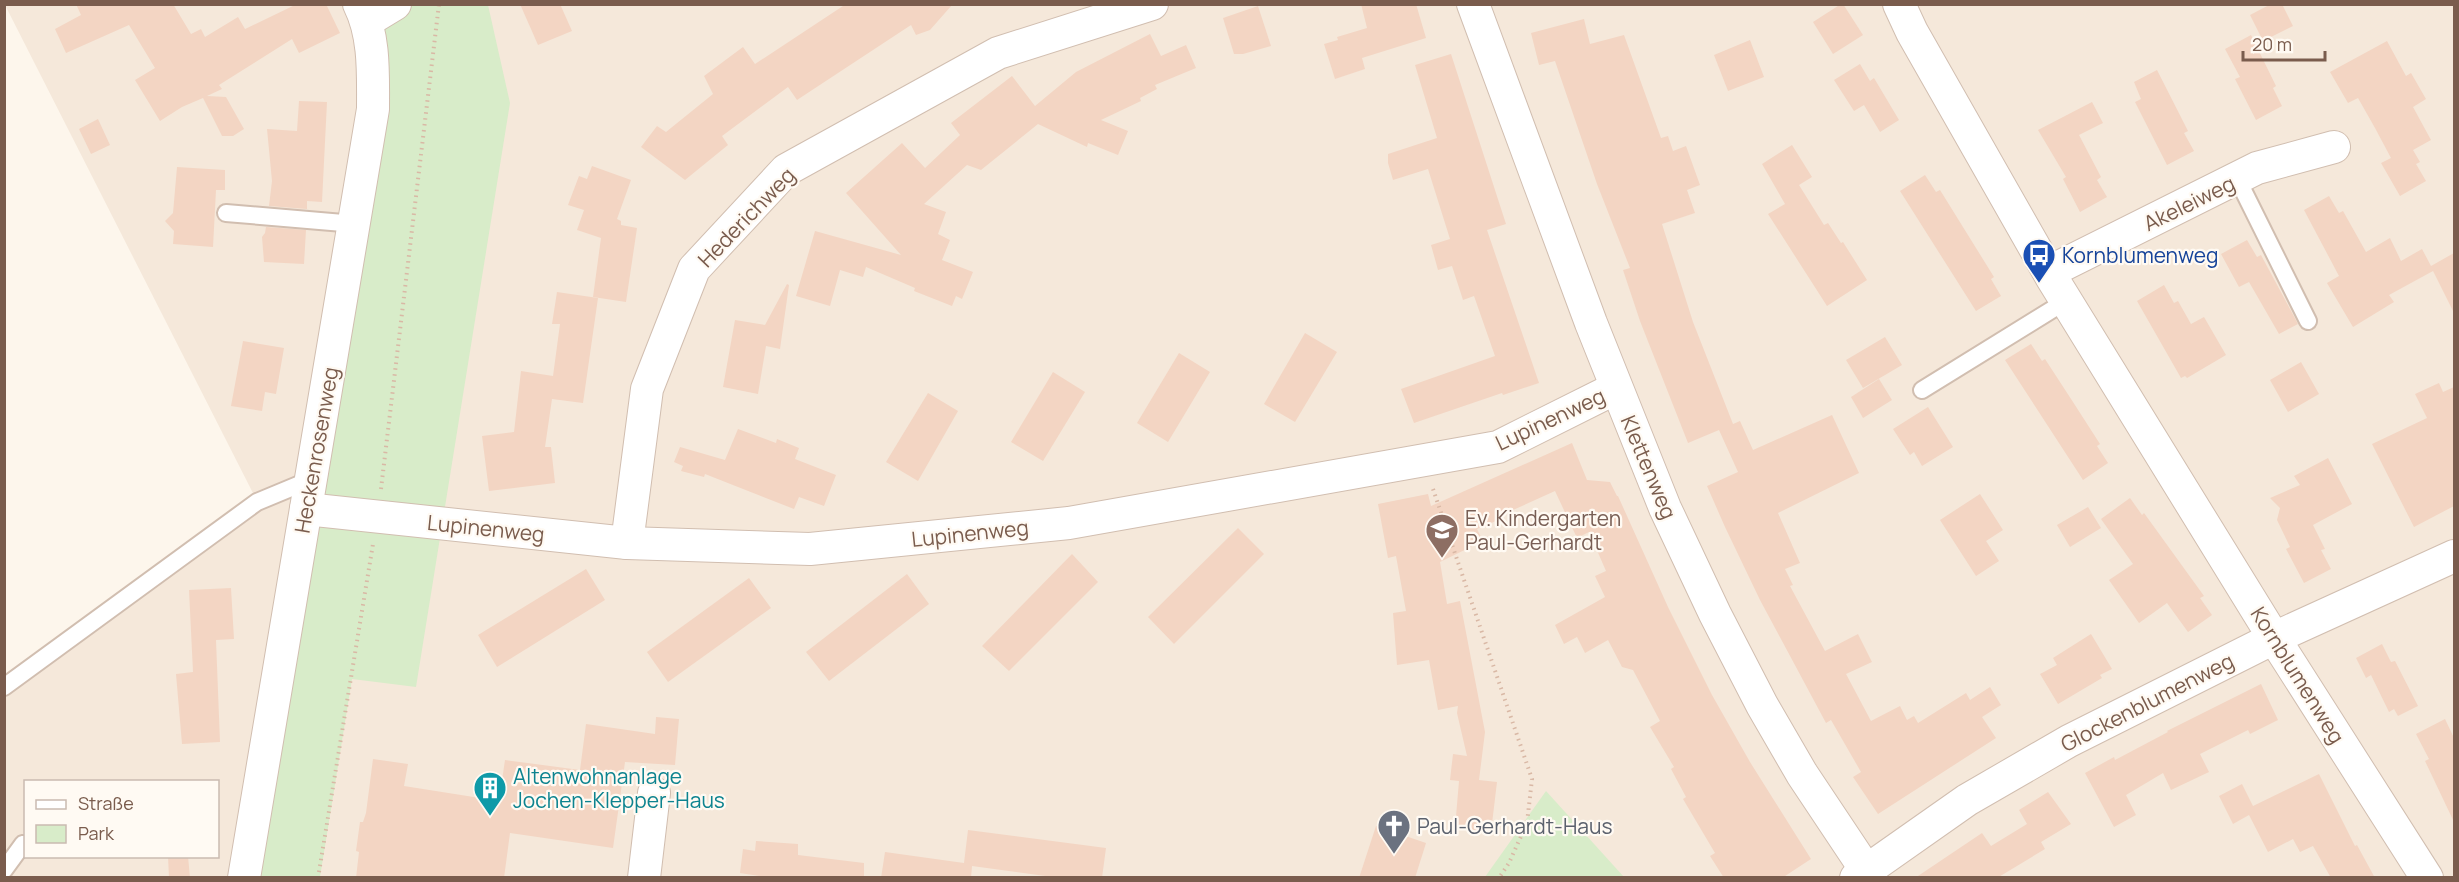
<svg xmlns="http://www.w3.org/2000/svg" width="2459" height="882" viewBox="0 0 2459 882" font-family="Manrope,sans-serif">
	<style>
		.residential { fill: #f5e8da; fill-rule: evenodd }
		.green { fill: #d8ecc9 }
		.building { fill: #f3d5c3 }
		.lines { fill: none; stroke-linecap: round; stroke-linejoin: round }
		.service-casing { stroke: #d1beb0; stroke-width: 20 }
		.minor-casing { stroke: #d1beb0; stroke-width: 34 }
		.path { stroke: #d9b8a5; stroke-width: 4; stroke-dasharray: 1.5 4.5; stroke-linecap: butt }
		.service { stroke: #fff; stroke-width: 16 }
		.minor { stroke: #fff; stroke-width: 32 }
		.labels { text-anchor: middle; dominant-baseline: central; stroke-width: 4.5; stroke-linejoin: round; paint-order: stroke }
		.street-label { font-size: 21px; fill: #7a5c4d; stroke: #fffaf3 }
		.transit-label { font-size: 21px; fill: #164399; stroke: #fffaf3; text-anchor: start }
		.education-label { font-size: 21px; fill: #785e54; stroke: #fffaf3; text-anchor: start }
		.culture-label { font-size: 21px; fill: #0d838f; stroke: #fffaf3; text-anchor: start }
		.worship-label { font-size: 21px; fill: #5b616d; stroke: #fffaf3; text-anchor: start }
	</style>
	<rect width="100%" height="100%" fill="#fdf6ec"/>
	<path class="residential" d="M5 5H2454V877H5L4 687 257 501ZM26 782H218V856H26Z"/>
	<g class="green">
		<polygon points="359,5 488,5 510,103 416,687 352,679 320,877 255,878 376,165"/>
		<polygon points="1546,791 1624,877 1485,877"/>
	</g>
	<g class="building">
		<polygon points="76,4 173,4 191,34 201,29 205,37 238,17 245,29 297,4 326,4 340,33 299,53 292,39 219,85 222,89 207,96 226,97 244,129 233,136 222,136 203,98 182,107 160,121 135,80 155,68 129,25 66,53 55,29 81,15"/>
		<polygon points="520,4 560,4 572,31 538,45"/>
		<polygon points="846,4 952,5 930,30 916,35 911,25 797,100 788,87 722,136 728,145 685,180 641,147 657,126 666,132 713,94 704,76 743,47 755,64"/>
		<polygon points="1361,4 1416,4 1426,38 1362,58 1365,69 1335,79 1324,44 1338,40 1337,37 1367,28"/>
		<polygon points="1841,4 1843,4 1863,35 1833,54 1813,22"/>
		<polygon points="2271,4 2282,4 2293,26 2263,41 2250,15"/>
		<polygon points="1258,6 1271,46 1243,54 1234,54 1223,18"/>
		<polygon points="1584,19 1590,44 1624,35 1661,138 1668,136 1673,151 1686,146 1700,185 1687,190 1695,213 1662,224 1693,322 1733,424 1740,421 1753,450 1832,415 1859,473 1778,513 1800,563 1785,569 1793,585 1790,586 1825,651 1858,634 1872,662 1846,674 1871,721 1900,706 1907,720 1914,716 1918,723 1966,693 1970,700 1990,687 2001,705 1982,717 1996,738 1878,814 1853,777 1861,772 1831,720 1826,723 1760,600 1725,527 1707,486 1738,472 1719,430 1688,443 1640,321 1623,270 1630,268 1597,184 1555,61 1539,65 1531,33"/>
		<polygon points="1150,34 1161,56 1186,45 1196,68 1155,85 1157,89 1140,98 1141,101 1101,120 1128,131 1118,155 1088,143 1087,147 1038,124 981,170 967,165 924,204 946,212 938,234 950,240 942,260 973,272 962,299 956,296 952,306 914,291 915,288 866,267 863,277 840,270 830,306 796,296 815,231 901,255 846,193 902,143 925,168 960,135 951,123 1012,76 1035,106 1076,72"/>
		<polygon points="2251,35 2276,86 2273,88 2282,106 2256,120 2235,79 2240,77 2225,49"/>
		<polygon points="1750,40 1764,77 1728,91 1714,55"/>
		<polygon points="2387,41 2406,76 2411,73 2426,99 2413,107 2431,140 2413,150 2420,162 2416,164 2426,181 2400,196 2381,163 2391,158 2375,128 2358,98 2348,103 2330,72"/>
		<polygon points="1451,54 1506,224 1487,230 1539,383 1503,395 1502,393 1414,423 1401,389 1495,356 1474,296 1463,300 1452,266 1438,270 1431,245 1450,239 1428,169 1393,180 1388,163 1388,154 1437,138 1415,65"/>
		<polygon points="1860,64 1870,81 1874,78 1899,120 1880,132 1864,105 1854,111 1834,80"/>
		<polygon points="2157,70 2188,131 2184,133 2194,151 2167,165 2135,102 2141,99 2134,82"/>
		<polygon points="299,101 327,102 322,202 307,201 307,209 269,206 272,181 267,129 297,131"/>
		<polygon points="2092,102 2103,123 2079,135 2101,177 2097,180 2107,197 2080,212 2063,179 2066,177 2038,130"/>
		<polygon points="98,119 110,145 91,154 79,129"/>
		<polygon points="1792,145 1812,177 1799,185 1824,225 1828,223 1841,243 1843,242 1867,280 1827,306 1768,214 1785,204 1762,164"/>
		<polygon points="592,166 631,180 617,219 621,221 621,225 637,228 626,302 593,297 601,238 577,230 584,210 568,205 579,176 587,179"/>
		<polygon points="177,167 225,170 225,190 216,190 213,247 173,244 174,231 165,221 173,213"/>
		<polygon points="1925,175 1936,192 1940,190 1994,277 1991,279 2001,296 1976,311 1900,191"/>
		<polygon points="2329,196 2339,213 2343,211 2366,252 2390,238 2401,261 2422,249 2431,266 2454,253 2454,313 2433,271 2389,295 2394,302 2353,327 2327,283 2339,276 2304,210"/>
		<polygon points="266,227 306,230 304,264 264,262 262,237 265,233"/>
		<polygon points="2247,240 2257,257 2261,255 2298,324 2279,334 2249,282 2239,287 2221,254"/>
		<polygon points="787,284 789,285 780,349 766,346 758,394 723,387 735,320 765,325"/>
		<polygon points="2164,285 2174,303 2178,301 2191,324 2204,317 2226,355 2187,378 2185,376 2181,378 2137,301"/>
		<polygon points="557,292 598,298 583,403 552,399 545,447 551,447 555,483 489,491 482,436 514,432 521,371 553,376 560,324 552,324"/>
		<polygon points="1305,333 1337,352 1295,422 1264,404"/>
		<polygon points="1885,337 1902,365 1863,388 1846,360"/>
		<polygon points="243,341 284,348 276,394 265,392 262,411 231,406"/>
		<polygon points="2031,344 2042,361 2045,359 2073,402 2100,444 2097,446 2108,463 2083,480 2005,360"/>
		<polygon points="1179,353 1210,372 1168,442 1137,423"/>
		<polygon points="2301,362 2319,394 2288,412 2270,380"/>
		<polygon points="1053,372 1085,392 1043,461 1011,442"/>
		<polygon points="1879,379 1892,400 1863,418 1851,397"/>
		<polygon points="2439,383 2443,392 2454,387 2454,506 2414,527 2372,444 2427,418 2415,394"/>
		<polygon points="928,393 958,411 918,481 886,462"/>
		<polygon points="1928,407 1953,447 1922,466 1914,452 1910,455 1893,429"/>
		<polygon points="738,429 776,443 777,439 799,448 795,459 836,475 824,506 799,497 794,509 705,474 704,477 681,471 683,466 674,462 680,447 725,460"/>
		<polygon points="1572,443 1587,480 1610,482 1617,496 1618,496 1668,607 1712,695 1750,762 1811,859 1782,878 1724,878 1710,856 1715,853 1683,799 1686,797 1671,769 1674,767 1650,727 1660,721 1633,670 1622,667 1608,640 1585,653 1577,637 1564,644 1555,625 1605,597 1595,576 1606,571 1589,532 1577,538 1555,491 1502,515 1503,518 1477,529 1483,541 1440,562 1447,604 1460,601 1485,732 1479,780 1497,782 1491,832 1455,828 1459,781 1450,780 1453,754 1467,756 1457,713 1458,706 1438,710 1429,660 1397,665 1393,613 1406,611 1396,556 1388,558 1378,504 1428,494 1431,506"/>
		<polygon points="2328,458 2352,504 2313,525 2325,549 2321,550 2331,569 2304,583 2286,549 2290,547 2277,520 2280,508 2270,498 2300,485 2294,476"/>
		<polygon points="1980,494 2003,530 1986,541 1999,561 1976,576 1940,520"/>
		<polygon points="2130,498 2142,515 2144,513 2204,596 2200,598 2212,615 2188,632 2167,603 2139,623 2109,580 2133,564 2101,519"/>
		<polygon points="2088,507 2101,528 2070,547 2057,525"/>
		<polygon points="1238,528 1264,554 1174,644 1148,617"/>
		<polygon points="1072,554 1098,582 1009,671 982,646"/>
		<polygon points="586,569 605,600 497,667 478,635"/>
		<polygon points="907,574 929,604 829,681 806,652"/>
		<polygon points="749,578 771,608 668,682 647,652"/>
		<polygon points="231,588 234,639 216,640 220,742 182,744 176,674 193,672 189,590"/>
		<polygon points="2091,634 2112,669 2100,675 2102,678 2058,704 2040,674 2057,665 2053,658"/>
		<polygon points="2382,644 2391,662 2395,661 2418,706 2398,716 2394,709 2389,712 2371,675 2366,678 2356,658"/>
		<polygon points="2261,684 2278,720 2250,734 2248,730 2200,754 2209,772 2171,790 2163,773 2126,795 2136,815 2114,827 2085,773 2114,757 2115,760 2168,732 2167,731"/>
		<polygon points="656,717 679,719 675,765 625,762 613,848 510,833 504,878 356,878 359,852 356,851 360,822 363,822 366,813 373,759 408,764 404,786 499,801 505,760 580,770 586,724 655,734"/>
		<polygon points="2445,719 2454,738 2454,822 2425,761 2429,759 2416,734"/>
		<polygon points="2319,774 2355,846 2357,845 2375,878 2331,878 2313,846 2300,852 2293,839 2268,852 2249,815 2233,824 2219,796 2242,784 2253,806"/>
		<polygon points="2048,792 2071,824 2041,842 2045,849 1997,878 1915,878 1982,833 1991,846 2027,824 2019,810"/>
		<polygon points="1376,826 1426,843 1415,878 1359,878"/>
		<polygon points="968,830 1106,848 1102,878 1060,878 972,866 971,878 881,878 885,852 964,863"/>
		<polygon points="756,841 798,844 798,855 864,863 864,878 772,878 740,873 743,849 755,851"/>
		<polygon points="168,856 188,856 190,878 169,878"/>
	</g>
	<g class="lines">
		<g class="service-casing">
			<g id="service">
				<polyline points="2237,178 2308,321"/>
				<polyline points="226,213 355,224"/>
				<polyline points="1922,390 2066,301"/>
				<polyline points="4,687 257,502 310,480"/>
				<polyline points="4,870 23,844"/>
			</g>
		</g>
		<g class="minor-casing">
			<g id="minor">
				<polyline points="1473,4 1591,323 1665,508 1715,614 1762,705 1802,774 1866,870"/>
				<polyline points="1899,4 1912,32 2052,278 2274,638 2427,878"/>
				<polyline points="367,21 395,4"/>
				<polyline points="2049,272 2257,168 2334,147"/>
				<polyline points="306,509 627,543 810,549 1069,523 1498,447 1616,388"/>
				<polyline points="627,543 647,389 694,269 786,170 998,53 1152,4"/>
				<path d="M244 878 373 109C373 74 375 36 359 4"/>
				<polyline points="644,878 654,793"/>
				<polyline points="1856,878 1967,800 2069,741 2274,638 2454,556"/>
			</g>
		</g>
		<g class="path">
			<polyline points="381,489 439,4"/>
			<polyline points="1433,489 1532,779 1527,823 1509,863 1499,878"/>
			<polyline points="318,878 373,544"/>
		</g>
		<use href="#service" class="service"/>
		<use href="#minor" class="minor"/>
	</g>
	<defs>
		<g id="bus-pin" transform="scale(1.725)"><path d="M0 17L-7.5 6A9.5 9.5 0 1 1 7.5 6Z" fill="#1a4fb4" stroke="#fffaf3"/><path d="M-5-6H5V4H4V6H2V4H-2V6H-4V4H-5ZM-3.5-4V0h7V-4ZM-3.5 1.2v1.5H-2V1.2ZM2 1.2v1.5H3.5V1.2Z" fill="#fff"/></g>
		<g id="school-pin" transform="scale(1.725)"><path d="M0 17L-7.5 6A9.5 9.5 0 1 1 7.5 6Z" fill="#8d6e63" stroke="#fffaf3"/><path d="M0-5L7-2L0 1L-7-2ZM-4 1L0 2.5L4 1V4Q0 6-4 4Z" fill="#fff"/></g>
		<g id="building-pin" transform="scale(1.725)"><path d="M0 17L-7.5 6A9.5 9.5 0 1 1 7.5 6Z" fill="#0f9aa8" stroke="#fffaf3"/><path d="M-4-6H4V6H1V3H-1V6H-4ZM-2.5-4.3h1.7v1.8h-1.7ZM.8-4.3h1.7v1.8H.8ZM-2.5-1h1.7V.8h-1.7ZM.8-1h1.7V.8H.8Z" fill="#fff"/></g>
		<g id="church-pin" transform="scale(1.725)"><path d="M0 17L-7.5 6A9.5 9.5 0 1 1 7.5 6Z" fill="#6b7280" stroke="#fffaf3"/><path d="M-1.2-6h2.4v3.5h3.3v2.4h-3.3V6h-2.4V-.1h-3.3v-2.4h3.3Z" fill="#fff"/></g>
	</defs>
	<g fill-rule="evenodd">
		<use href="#bus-pin" x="2039" y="255"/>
		<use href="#school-pin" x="1442" y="530"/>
		<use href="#building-pin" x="490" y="788"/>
		<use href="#church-pin" x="1394" y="826"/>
	</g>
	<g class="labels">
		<g class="street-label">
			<text transform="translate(2189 203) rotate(-26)">Akeleiweg</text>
			<text transform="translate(746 217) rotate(-46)">Hederichweg</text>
			<text transform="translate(1550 419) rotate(-25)">Lupinenweg</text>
			<text transform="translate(316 450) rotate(-80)">Heckenrosenweg</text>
			<text transform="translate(1649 467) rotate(67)">Klettenweg</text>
			<text transform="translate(486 528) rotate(6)">Lupinenweg</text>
			<text transform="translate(970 533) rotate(-6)">Lupinenweg</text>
			<text transform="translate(2298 675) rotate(58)">Kornblumenweg</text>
			<text transform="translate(2147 702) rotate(-27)">Glockenblumenweg</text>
		</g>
		<g class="transit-label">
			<text x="2062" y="255">Kornblumenweg</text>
		</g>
		<g class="education-label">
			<text x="1465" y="518">Ev. Kindergarten<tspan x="1465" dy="24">Paul-Gerhardt</tspan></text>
		</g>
		<g class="culture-label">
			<text x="513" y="776">Altenwohnanlage<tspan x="513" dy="24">Jochen-Klepper-Haus</tspan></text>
		</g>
		<g class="worship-label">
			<text x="1417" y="826">Paul-Gerhardt-Haus</text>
		</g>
	</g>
	<rect width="2459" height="882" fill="none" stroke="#7a5c4d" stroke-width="12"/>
	<rect x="24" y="780" width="195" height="78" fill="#fffaf3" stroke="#cabbb1" stroke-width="1.5"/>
	<rect x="36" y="800" width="30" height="9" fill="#ffffff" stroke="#cabbb1" stroke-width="1.5"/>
	<text x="78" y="810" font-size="18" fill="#7a5c4d">Straße</text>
	<rect x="36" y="825" width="30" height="18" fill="#d8ecc9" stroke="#cabbb1" stroke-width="1.5"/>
	<text x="78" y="840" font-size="18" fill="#7a5c4d">Park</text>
	<path d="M2243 51v9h82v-9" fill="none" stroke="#7a5c4d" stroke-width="3"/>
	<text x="2252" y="51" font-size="18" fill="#7a5c4d" stroke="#fffaf3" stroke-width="4.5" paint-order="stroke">20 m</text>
</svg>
